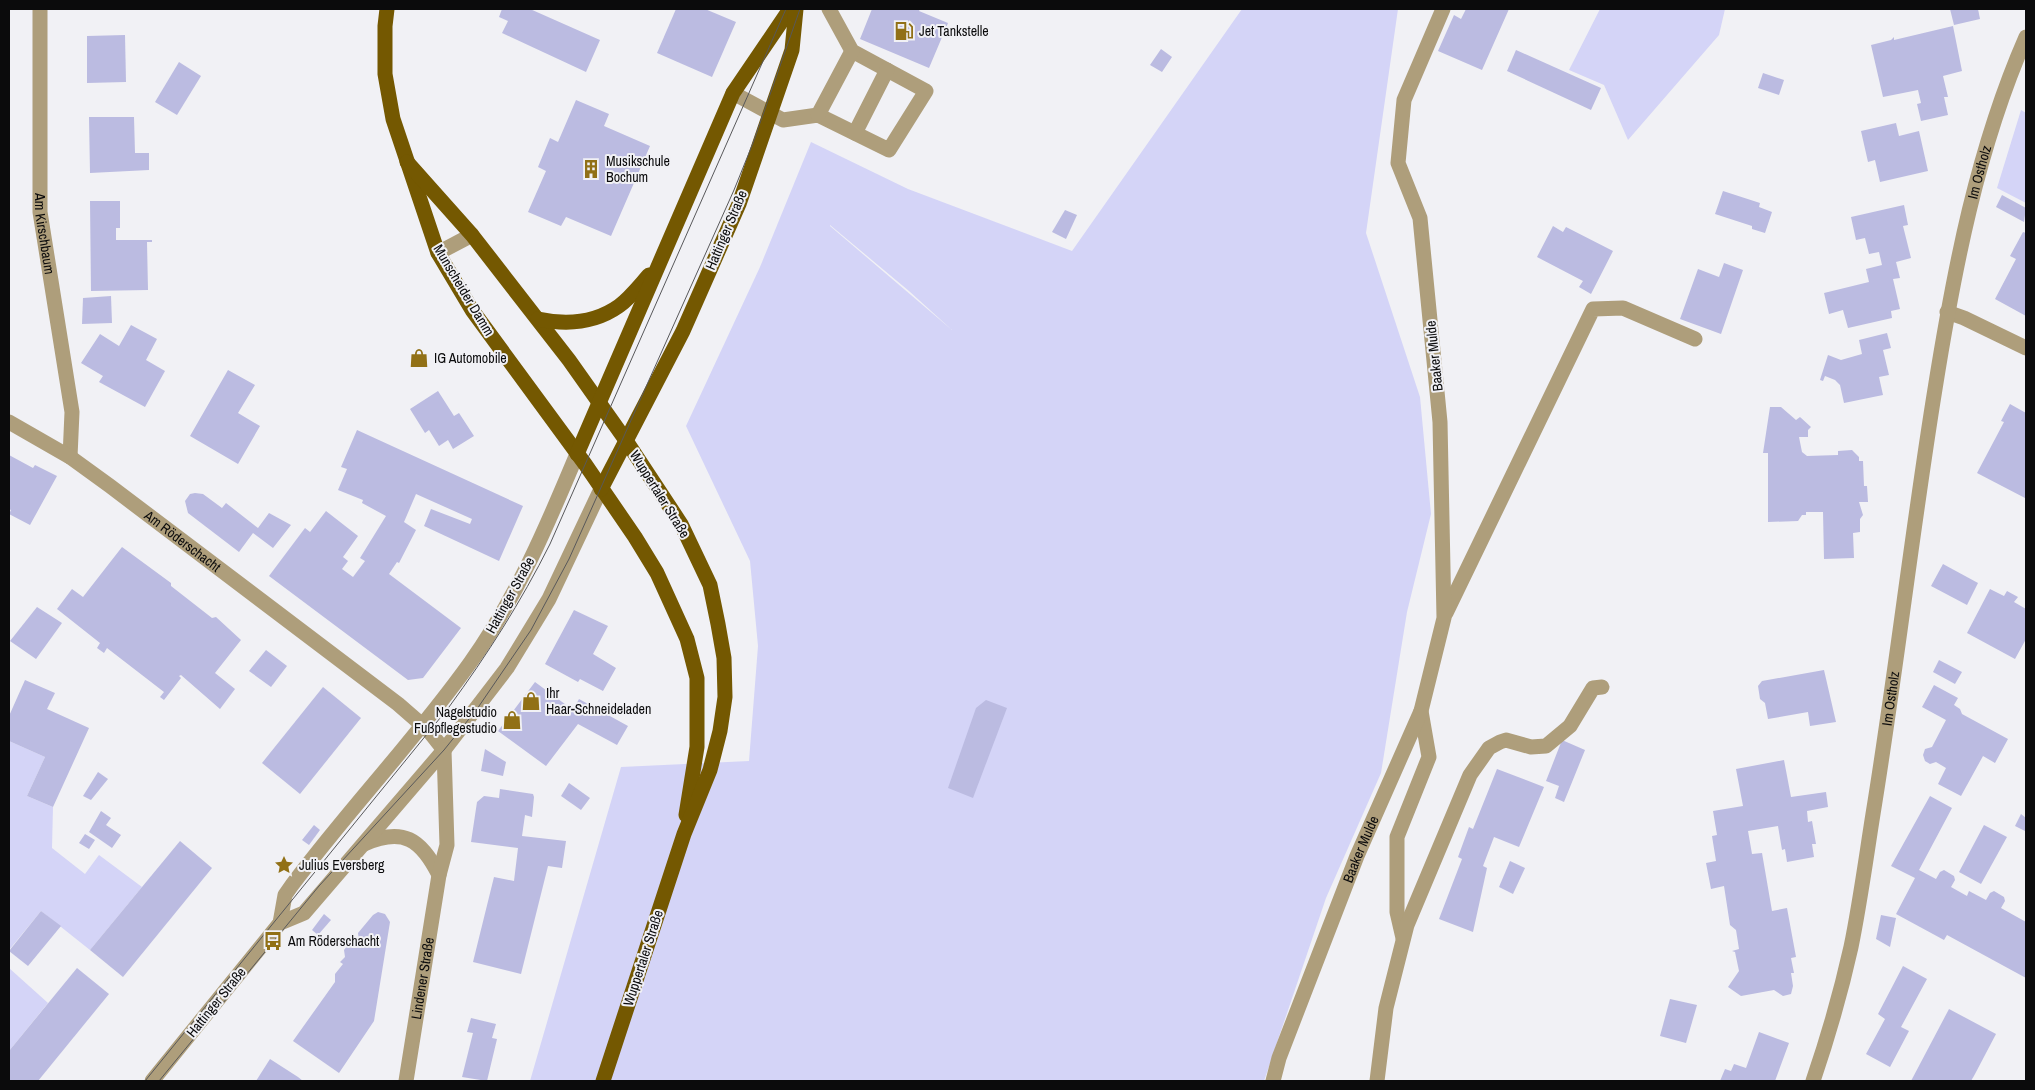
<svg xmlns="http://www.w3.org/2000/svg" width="2035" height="1090" viewBox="0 0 2035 1090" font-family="'Archivo Narrow',sans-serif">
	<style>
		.green { fill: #d4d4f7; fill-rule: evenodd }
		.building { fill: #bbbbe1 }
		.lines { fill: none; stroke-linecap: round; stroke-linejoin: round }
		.minor { stroke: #ae9e7b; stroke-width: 15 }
		.major { stroke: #745801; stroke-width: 15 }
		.tram { stroke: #58585a; stroke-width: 1 }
		.labels { text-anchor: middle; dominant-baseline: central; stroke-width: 4; stroke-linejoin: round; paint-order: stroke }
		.poi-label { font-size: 14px; fill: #0b0b0c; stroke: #f1f1f5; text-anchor: start }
		.street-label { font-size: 14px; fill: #0b0b0c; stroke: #f1f1f5 }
	</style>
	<rect width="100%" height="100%" fill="#f1f1f5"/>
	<g class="green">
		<path d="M1242 9H1398L1366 233 1420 397 1431 514 1407 612 1381 773 1326 898 1264 1081H530L621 767 749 761 758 646 750 561 686 426 760 267 811 142 908 189 1072 251ZM830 225 909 291 952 330 830 226Z"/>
		<polygon points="1600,9 1725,9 1719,35 1628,140 1604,85 1569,70"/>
		<polygon points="2021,110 2026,113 2026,203 1997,188"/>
		<polygon points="9,741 45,757 27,796 53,807 52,848 85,874 99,855 142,887 90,950 41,911 9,950"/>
		<polygon points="9,968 48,1003 9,1051"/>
	</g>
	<g class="building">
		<polygon points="502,9 530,9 600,40 586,72 502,33 508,21 499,17"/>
		<polygon points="676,9 705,9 736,22 712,77 657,53"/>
		<polygon points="872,9 920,9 919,11 948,23 929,68 860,39"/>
		<polygon points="1466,9 1509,9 1482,70 1438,51 1454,15 1461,19"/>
		<polygon points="1950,9 1978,9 1980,19 1954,25"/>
		<polygon points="1953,26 1962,71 1943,76 1948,97 1944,97 1948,115 1921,121 1917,104 1921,103 1918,90 1883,97 1871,45 1891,40 1894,37 1894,40"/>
		<polygon points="125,35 126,82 87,83 87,36"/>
		<polygon points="1161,49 1172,57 1162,72 1150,65"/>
		<polygon points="1516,50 1601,88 1591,110 1507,71"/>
		<polygon points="179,62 201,76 177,115 155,102"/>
		<polygon points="1763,73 1784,80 1779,95 1758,88"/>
		<polygon points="576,100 609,114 604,126 650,146 611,236 566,217 561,226 528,212 546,171 538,167 550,138 558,142"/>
		<polygon points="89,117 134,117 135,153 149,153 149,170 90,173"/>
		<polygon points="1896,123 1899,136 1919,131 1928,171 1880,182 1875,160 1868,162 1861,131"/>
		<polygon points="1723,191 1760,203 1759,207 1772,212 1765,233 1752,229 1752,226 1715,214"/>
		<polygon points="2002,195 2026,208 2024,222 1996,207"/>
		<polygon points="90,201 120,201 120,228 116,228 116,240 152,240 152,242 147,242 148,290 91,291"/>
		<polygon points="1904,205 1908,225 1903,226 1911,258 1896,262 1900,278 1893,279 1900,309 1891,311 1892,318 1848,328 1843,310 1829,314 1824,293 1869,282 1866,269 1882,265 1879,252 1869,254 1865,238 1856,240 1851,217"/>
		<polygon points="1065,210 1077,215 1066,239 1052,232"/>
		<polygon points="1553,226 1563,232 1566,227 1613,251 1591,294 1579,287 1583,281 1537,257"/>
		<polygon points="2023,232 2026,233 2026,316 1995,299 2016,259 2010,256"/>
		<polygon points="1724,263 1743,270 1721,334 1680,319 1698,269 1719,277"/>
		<polygon points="111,296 112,323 82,324 83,298"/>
		<polygon points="131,325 157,339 146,360 165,371 145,407 99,382 103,376 81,363 100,334 119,346"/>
		<polygon points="1887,333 1891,348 1883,350 1889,375 1879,377 1883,395 1844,403 1840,385 1835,380 1825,376 1823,381 1820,380 1828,355 1841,360 1862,354 1859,340"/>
		<polygon points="228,370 255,385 238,413 260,426 238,464 190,436"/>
		<polygon points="438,391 454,416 459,413 474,436 453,449 448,440 439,446 429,430 425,433 410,409"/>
		<polygon points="2010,404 2026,413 2025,498 1977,473 2004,422 2001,421"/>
		<polygon points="1770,407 1781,407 1796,420 1800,417 1811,427 1808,430 1808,437 1799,437 1802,452 1807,456 1838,455 1838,451 1852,450 1859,457 1859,461 1863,461 1864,486 1867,486 1868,502 1859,502 1863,515 1860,519 1860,532 1853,533 1854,558 1824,559 1823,512 1806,512 1806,515 1802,515 1798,521 1768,522 1768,453 1763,453"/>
		<polygon points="357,430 523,506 499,561 424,526 431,509 470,524 472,519 416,494 404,522 416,530 399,563 397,562 389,574 461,628 423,678 408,680 269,576 305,528 310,532 326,511 358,536 343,557 348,561 342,569 353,577 365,561 360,558 386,516 362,503 363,500 338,490 347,469 341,467"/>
		<polygon points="9,455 33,468 35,465 57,476 30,525 9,514 11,510 9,509"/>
		<polygon points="195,493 203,494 222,508 226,503 258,528 269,513 291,525 273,548 253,533 239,552 188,513 185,501 190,494"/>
		<polygon points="122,547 171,583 171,586 212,618 216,617 241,640 215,673 235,689 220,709 181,675 179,676 181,678 164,700 160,697 164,692 107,648 104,653 97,648 100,643 57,609 72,589 83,597"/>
		<polygon points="1943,564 1978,583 1967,605 1931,586"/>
		<polygon points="1990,589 2004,596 2007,591 2018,597 2014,602 2026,609 2026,639 2015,659 1967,633"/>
		<polygon points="37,607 62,623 36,659 10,641"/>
		<polygon points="574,610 608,626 593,654 616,668 603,691 580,679 578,682 545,664"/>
		<polygon points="266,650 287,666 271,687 249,671"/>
		<polygon points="1939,660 1962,672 1955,684 1933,672"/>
		<polygon points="1824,670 1836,722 1810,726 1808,712 1768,719 1765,703 1760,699 1758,686 1762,681"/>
		<polygon points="25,680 55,693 47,709 89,728 53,807 27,796 45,757 9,741 9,716"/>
		<polygon points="535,682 573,710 579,699 628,726 617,745 578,724 546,766 498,731"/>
		<polygon points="1934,685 1958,698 1954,705 1960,709 1962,714 2008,739 1995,763 1983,756 1961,796 1938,784 1946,768 1936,762 1930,764 1925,761 1923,755 1925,749 1932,747 1946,720 1922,707"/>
		<polygon points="323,687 361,718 300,794 262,763"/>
		<polygon points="986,700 1007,708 973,798 948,788 976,708"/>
		<polygon points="1562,740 1585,750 1564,802 1555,798 1559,786 1546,781"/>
		<polygon points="485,749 506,762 503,776 481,771"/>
		<polygon points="1784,760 1791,797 1826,792 1828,807 1807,811 1808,822 1812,821 1816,844 1812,844 1814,857 1787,862 1785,849 1782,850 1778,826 1748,831 1752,854 1762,853 1772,911 1787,908 1796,957 1791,958 1794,973 1791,973 1793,986 1791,994 1783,996 1774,990 1741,996 1728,987 1739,971 1735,952 1732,951 1739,949 1736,930 1730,925 1724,886 1711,889 1706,863 1716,861 1712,836 1717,835 1713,811 1743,806 1736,769"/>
		<polygon points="1497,769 1544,787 1519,847 1494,837 1483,866 1487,868 1473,932 1439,919 1462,859 1458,857 1469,827 1473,829"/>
		<polygon points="98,772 108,779 91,800 83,796"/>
		<polygon points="569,783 590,798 581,810 561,796"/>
		<polygon points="500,789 533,794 534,797 532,817 525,815 522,836 566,841 562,868 548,866 521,974 473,962 494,877 514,881 518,848 471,842 477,802 484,796 499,798"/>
		<polygon points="1930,796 1952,808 1919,870 1936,879 1940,872 1944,870 1954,876 1955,880 1951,887 1967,896 1969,891 1986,900 1990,893 1994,891 2004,897 2005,901 2001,908 2026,922 2026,978 1947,935 1944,940 1896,914 1915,878 1891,866"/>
		<polygon points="101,811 111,818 106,825 121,835 112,848 89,832"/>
		<polygon points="2021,814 2026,818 2025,831 2015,826"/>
		<polygon points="314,825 320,830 309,845 302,840"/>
		<polygon points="1984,825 2007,837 1981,884 1959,872"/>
		<polygon points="85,834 95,840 89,849 79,843"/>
		<polygon points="180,841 212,868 123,977 90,950"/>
		<polygon points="1510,861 1525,868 1513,894 1499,887"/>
		<polygon points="41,911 61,926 28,966 9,951"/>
		<polygon points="378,912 385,914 390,922 374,1021 339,1073 293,1041 335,982 335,974 343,964 340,962 345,957 344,950 348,945 355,944 359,940 358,933 373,915"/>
		<polygon points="324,914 331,920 318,935 312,930"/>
		<polygon points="1881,915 1896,918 1890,947 1876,939"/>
		<polygon points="1903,966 1927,979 1901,1027 1909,1031 1890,1067 1866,1054 1885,1019 1878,1014"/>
		<polygon points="77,968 109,994 38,1081 9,1081 9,1051"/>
		<polygon points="1670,999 1697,1005 1686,1043 1660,1036"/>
		<polygon points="1949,1009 1996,1034 1975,1074 1971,1081 1911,1081"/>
		<polygon points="471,1018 496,1024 492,1038 497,1039 487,1081 462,1077 473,1033 467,1032"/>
		<polygon points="1759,1032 1789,1043 1775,1081 1720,1081 1725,1069 1731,1071 1734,1064 1746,1068"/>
		<polygon points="270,1059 298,1077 303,1081 256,1081"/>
	</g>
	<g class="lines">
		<g class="minor">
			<path id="s1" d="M40 9V212L72 412 70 457"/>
			<polyline points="733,93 783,120 818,115 889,150 926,91 852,51 829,9"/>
			<polyline points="818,115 852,51"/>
			<polyline points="855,133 887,70"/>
			<polyline points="438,253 472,235"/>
			<polyline points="1947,312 1964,318 2026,348"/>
			<path id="s2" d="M9 422 70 457 110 486 398 704 429 731 444 750"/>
			<polyline points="1446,613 1593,309 1623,308 1695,339"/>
			<path d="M364 844C403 827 421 839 439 875"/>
			<path d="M280 923 285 895 292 885C349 809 415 740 470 663 516 599 547 526 577 454"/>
			<polyline points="1403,938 1397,912 1397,837 1429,757 1421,711"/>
			<polyline points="152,1081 280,923 304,913 444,750 507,668 549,599 601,489"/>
			<path id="s3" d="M406 1081 439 875 447 845 444 750"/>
			<path id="s4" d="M1273 1081 1279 1058 1357 856 1421 711 1444 618 1440 422 1420 218 1398 163 1404 100 1443 9"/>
			<polyline points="1377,1081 1386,1008 1407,925 1470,775 1489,748 1500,742 1506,740 1531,747 1546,746 1570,726 1593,688 1602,687"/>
			<path id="s5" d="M1813 1081C1828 1037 1841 992 1851 947 1860 903 1866 858 1873 814 1896 673 1912 531 1935 389 1954 270 1977 149 2026 37"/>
		</g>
		<g class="major">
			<polyline points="387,9 385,26 385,74 393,119 438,253 472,310 585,464 635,537 657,573 687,639 697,678 697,747 686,815"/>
			<polyline points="407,162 472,235 569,360 627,442 681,524 710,585 718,624 724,658 725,697 720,731 710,770 684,834 603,1081"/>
			<path d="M538 319C566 325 595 323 619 306 630 298 640 285 649 275"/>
			<polyline points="577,454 733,93 790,9"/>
			<polyline points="601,489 683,331 739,204 792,50 796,9"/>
		</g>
		<g class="tram">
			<path d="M145 1081 449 707C487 655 521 602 550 544L786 9"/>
			<polyline points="159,1081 319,886 444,750 477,709 531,630 569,559 734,190 753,143 800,9"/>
		</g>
	</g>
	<defs>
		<g id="fuel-bare" transform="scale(1.5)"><path d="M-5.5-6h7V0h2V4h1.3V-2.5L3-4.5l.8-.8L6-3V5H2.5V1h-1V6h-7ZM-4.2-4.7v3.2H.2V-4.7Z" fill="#917016" stroke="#f1f1f5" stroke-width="2.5" paint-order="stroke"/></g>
		<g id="building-bare" transform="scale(1.5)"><path d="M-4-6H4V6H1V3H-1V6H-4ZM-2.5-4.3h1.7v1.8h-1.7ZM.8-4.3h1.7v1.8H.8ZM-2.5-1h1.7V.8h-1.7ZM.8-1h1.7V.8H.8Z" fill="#917016" stroke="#f1f1f5" stroke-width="2.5" paint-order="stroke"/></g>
		<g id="shop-bare" transform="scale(1.5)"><path d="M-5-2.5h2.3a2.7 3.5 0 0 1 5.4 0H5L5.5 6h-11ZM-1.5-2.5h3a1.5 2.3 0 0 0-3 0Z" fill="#917016" stroke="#f1f1f5" stroke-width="2.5" paint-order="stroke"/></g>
		<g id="sight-bare" transform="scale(1.5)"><path d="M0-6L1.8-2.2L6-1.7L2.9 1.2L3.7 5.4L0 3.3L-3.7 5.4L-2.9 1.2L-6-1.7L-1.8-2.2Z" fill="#917016" stroke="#f1f1f5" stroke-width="2.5" paint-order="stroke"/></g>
		<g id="bus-bare" transform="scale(1.5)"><path d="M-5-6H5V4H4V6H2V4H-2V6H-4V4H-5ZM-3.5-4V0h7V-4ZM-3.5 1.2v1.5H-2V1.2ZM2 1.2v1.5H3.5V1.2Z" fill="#917016" stroke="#f1f1f5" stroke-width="2.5" paint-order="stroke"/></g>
	</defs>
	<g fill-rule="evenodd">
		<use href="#fuel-bare" x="904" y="31"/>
		<use href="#building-bare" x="591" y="169"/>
		<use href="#shop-bare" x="419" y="358"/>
		<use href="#shop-bare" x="531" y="701"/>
		<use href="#shop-bare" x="512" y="720"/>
		<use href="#sight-bare" x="284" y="865"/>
		<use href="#bus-bare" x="273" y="941"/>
	</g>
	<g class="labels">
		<g class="poi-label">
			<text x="919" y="31">Jet Tankstelle</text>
			<text x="606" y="161">Musikschule<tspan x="606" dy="16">Bochum</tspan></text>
			<text x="434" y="358">IG Automobile</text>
			<text x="546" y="693">Ihr<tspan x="546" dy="16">Haar-Schneideladen</tspan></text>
			<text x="497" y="712" text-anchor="end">Nagelstudio<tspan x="497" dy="16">Fußpflegestudio</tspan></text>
			<text x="299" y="865">Julius Eversberg</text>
			<text x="288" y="941">Am Röderschacht</text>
		</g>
		<g class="street-label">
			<text stroke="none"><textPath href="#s5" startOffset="925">Im Ostholz</textPath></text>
			<text transform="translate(726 230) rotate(-67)">Hattinger Straße</text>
			<text stroke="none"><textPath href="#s1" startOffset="225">Am Kirschbaum</textPath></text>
			<text transform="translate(464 290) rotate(59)">Munscheider Damm</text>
			<text transform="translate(1434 356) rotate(-96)">Baaker Mulde</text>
			<text transform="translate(660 494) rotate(58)">Wuppertaler Straße</text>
			<text stroke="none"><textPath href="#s2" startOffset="211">Am Röderschacht</textPath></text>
			<text transform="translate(510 595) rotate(-61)">Hattinger Straße</text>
			<text stroke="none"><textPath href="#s5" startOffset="391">Im Ostholz</textPath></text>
			<text stroke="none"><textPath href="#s4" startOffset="248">Baaker Mulde</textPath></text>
			<text transform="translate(643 958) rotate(-72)">Wuppertaler Straße</text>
			<text stroke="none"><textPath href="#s3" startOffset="104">Lindener Straße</textPath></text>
			<text transform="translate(216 1002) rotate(-51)">Hattinger Straße</text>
		</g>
	</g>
	<rect width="2035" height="1090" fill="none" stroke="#0b0b0c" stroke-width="20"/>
</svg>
